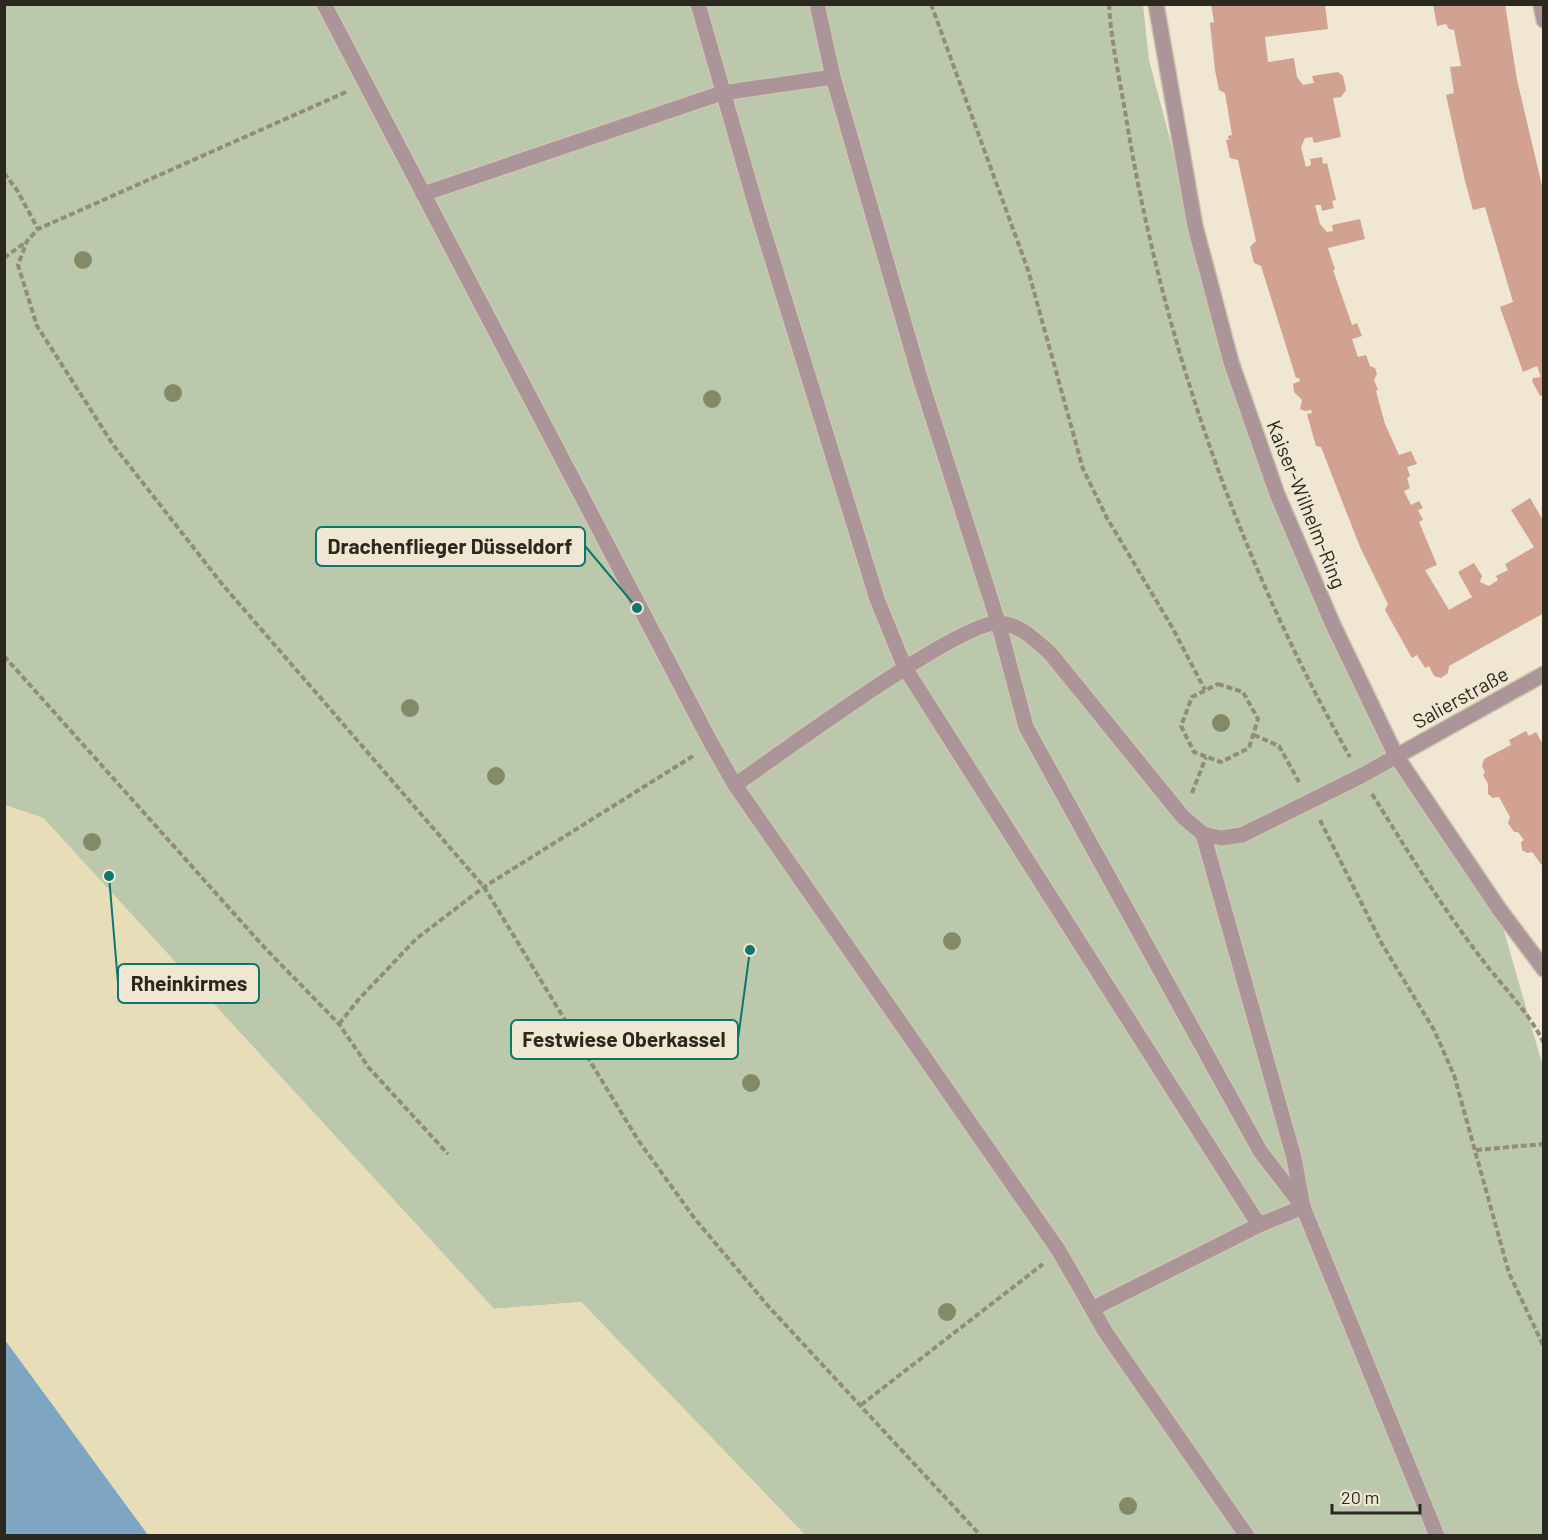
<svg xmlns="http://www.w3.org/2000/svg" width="1548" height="1540" viewBox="0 0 1548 1540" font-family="Barlow,sans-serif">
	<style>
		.green { fill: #bbc8ab }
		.sand { fill: #e7deb9 }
		.water { fill: #7ea6c3 }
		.building { fill: #d1a192 }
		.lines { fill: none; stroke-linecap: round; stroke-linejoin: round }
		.minor-casing { stroke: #ccc5b1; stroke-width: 18 }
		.path { stroke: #918c7c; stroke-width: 4; stroke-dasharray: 6 3; stroke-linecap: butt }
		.minor { stroke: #ac9598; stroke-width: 15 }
		.tree { fill: #848a66 }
		.labels { text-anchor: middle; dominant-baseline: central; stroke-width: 4.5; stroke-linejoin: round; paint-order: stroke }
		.street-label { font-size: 20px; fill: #2b281f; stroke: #efe7d1 }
		.leader { fill: none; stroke: #0f766e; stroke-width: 2 }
		.callout-dot { fill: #0f766e; stroke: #efe7d1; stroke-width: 2 }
		.callout { fill: #efe7d1; stroke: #0f766e; stroke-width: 2 }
		.callout-label { font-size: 21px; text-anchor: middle; font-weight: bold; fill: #2b281f }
	</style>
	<rect width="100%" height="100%" fill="#efe7d1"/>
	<polygon class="green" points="4,5 1143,5 1149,60 1229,362 1395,756 1498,910 1543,1067 1543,1535 805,1535 581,1302 494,1309 43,818 5,805"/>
	<polygon class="sand" points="4,805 43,818 494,1309 581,1302 805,1535 148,1535 5,1340"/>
	<polygon class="water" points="4,1340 5,1340 148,1535 5,1535"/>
	<g class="building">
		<polygon points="1211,4 1325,4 1328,29 1265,37 1268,62 1294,58 1297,77 1303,85 1314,83 1312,76 1338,72 1343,76 1346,90 1341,97 1333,98 1341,137 1314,143 1312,137 1305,138 1301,147 1306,167 1311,165 1310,159 1322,157 1323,164 1327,163 1336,200 1332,201 1334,208 1322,211 1321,205 1315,205 1320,224 1327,232 1333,231 1332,225 1360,219 1365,239 1328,248 1335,270 1333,270 1352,325 1357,323 1362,336 1352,339 1358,357 1366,355 1370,366 1375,368 1377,374 1374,380 1378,390 1376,391 1385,424 1399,455 1411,451 1417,464 1407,467 1410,476 1407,478 1410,488 1404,491 1411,505 1419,501 1423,508 1418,510 1423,520 1419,522 1437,565 1425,570 1449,610 1472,597 1458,572 1474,563 1482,576 1480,582 1489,586 1498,580 1496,576 1508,570 1505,564 1534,547 1511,510 1530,498 1544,522 1544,613 1449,666 1448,673 1441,678 1434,676 1429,666 1425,668 1417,655 1412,658 1385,610 1388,604 1360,547 1321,447 1316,446 1307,414 1312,413 1311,410 1305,411 1300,409 1302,400 1294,392 1293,384 1300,381 1299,378 1296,378 1261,266 1254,263 1250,247 1256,241 1247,201 1238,160 1230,158 1226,140 1229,140 1228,136 1232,135 1225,93 1219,90 1215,70 1210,23 1214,22"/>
		<polygon points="1433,4 1505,4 1517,80 1544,194 1544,394 1540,396 1532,381 1533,378 1541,377 1537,366 1523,372 1500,307 1513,302 1485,207 1473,210 1465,181 1446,95 1454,93 1450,67 1461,66 1454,30 1449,29 1446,24 1437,26"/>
		<polygon points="1526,731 1529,736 1536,732 1544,746 1544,868 1532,852 1527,853 1522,850 1521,842 1524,840 1518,832 1514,832 1508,823 1510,817 1499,797 1493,798 1488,794 1488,784 1483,775 1485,773 1482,766 1484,759 1511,745 1509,740"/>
	</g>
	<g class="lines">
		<g class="minor-casing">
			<g id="minor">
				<polyline points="324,4 711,743 735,785 1059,1251 1106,1333 1247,1536"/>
				<polyline points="698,4 757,210 877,599 905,668 1259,1225"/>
				<polyline points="817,4 833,77 920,378 998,622 1026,727 1260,1151 1303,1207 1437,1536"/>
				<polyline points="1156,4 1195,226 1231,362 1277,494 1333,625 1396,756 1499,909 1544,969"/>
				<polyline points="1541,4 1544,20"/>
				<polyline points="423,194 722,93 833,77"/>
				<path d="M735 785C776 757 963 618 1000 623 1021 625 1035 640 1050 653L1183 817 1203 834 1221 838 1242 835 1361 776 1544 674"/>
				<polyline points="1094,1308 1259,1225 1303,1207 1294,1158 1203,834"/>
			</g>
		</g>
		<g class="path">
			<polyline points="931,4 1028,270 1083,469 1107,518 1172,627 1205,690"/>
			<path d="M1109 4C1111 42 1120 80 1126 117 1162 339 1239 561 1350 757"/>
			<polyline points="346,92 38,229 27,241 18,265 37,326 114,446 222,584 484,887 638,1140 695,1219 769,1307 981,1536"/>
			<polyline points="4,173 17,190 38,229"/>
			<polyline points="4,258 26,242"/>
			<polyline points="4,656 263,946 339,1024 369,1068 448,1154"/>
			<polygon points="1218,684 1243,692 1258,719 1249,748 1221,762 1194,752 1181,726 1192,697"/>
			<polyline points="1254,735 1279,746 1299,782"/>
			<polyline points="1192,793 1206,757"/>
			<path d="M1372 794C1407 850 1441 906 1481 958 1502 986 1528 1011 1544 1043"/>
			<polyline points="1320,820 1382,944 1434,1030 1454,1075 1509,1273 1544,1347"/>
			<polyline points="339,1024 359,999 416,939 484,887 693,756"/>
			<polyline points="1476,1150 1544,1144"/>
			<polyline points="861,1405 1043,1264"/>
		</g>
		<use href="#minor" class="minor"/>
	</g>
	<g class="tree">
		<circle cx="83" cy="260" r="9"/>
		<circle cx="173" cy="393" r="9"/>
		<circle cx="712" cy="399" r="9"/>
		<circle cx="410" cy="708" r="9"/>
		<circle cx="1221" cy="723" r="9"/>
		<circle cx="496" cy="776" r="9"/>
		<circle cx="92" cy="842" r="9"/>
		<circle cx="952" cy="941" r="9"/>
		<circle cx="751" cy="1083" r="9"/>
		<circle cx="947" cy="1312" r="9"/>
		<circle cx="1128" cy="1506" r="9"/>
	</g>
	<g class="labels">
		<g class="street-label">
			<text transform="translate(1307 504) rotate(68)">Kaiser-Wilhelm-Ring</text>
			<text transform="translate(1460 697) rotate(-29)">Salierstraße</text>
		</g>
	</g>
	<path class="leader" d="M637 608L585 546M109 876L118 983M750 950L738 1039"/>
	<g class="callout-dot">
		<circle cx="637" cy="608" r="6"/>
		<circle cx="109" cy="876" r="6"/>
		<circle cx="750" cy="950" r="6"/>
	</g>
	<g class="callout">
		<rect x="316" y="527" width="269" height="39" rx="6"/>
		<rect x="118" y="964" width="141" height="39" rx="6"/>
		<rect x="511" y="1020" width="227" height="39" rx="6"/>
	</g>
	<g class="callout-label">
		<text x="450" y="554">Drachenflieger Düsseldorf</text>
		<text x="189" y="991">Rheinkirmes</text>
		<text x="624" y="1047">Festwiese Oberkassel</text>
	</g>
	<rect width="1548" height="1540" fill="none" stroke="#2b281f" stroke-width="12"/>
	<path d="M1332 1504v9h88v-9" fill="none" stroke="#2b281f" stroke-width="3"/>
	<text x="1341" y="1504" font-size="18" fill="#2b281f" stroke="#efe7d1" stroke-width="4.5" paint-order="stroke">20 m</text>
</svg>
